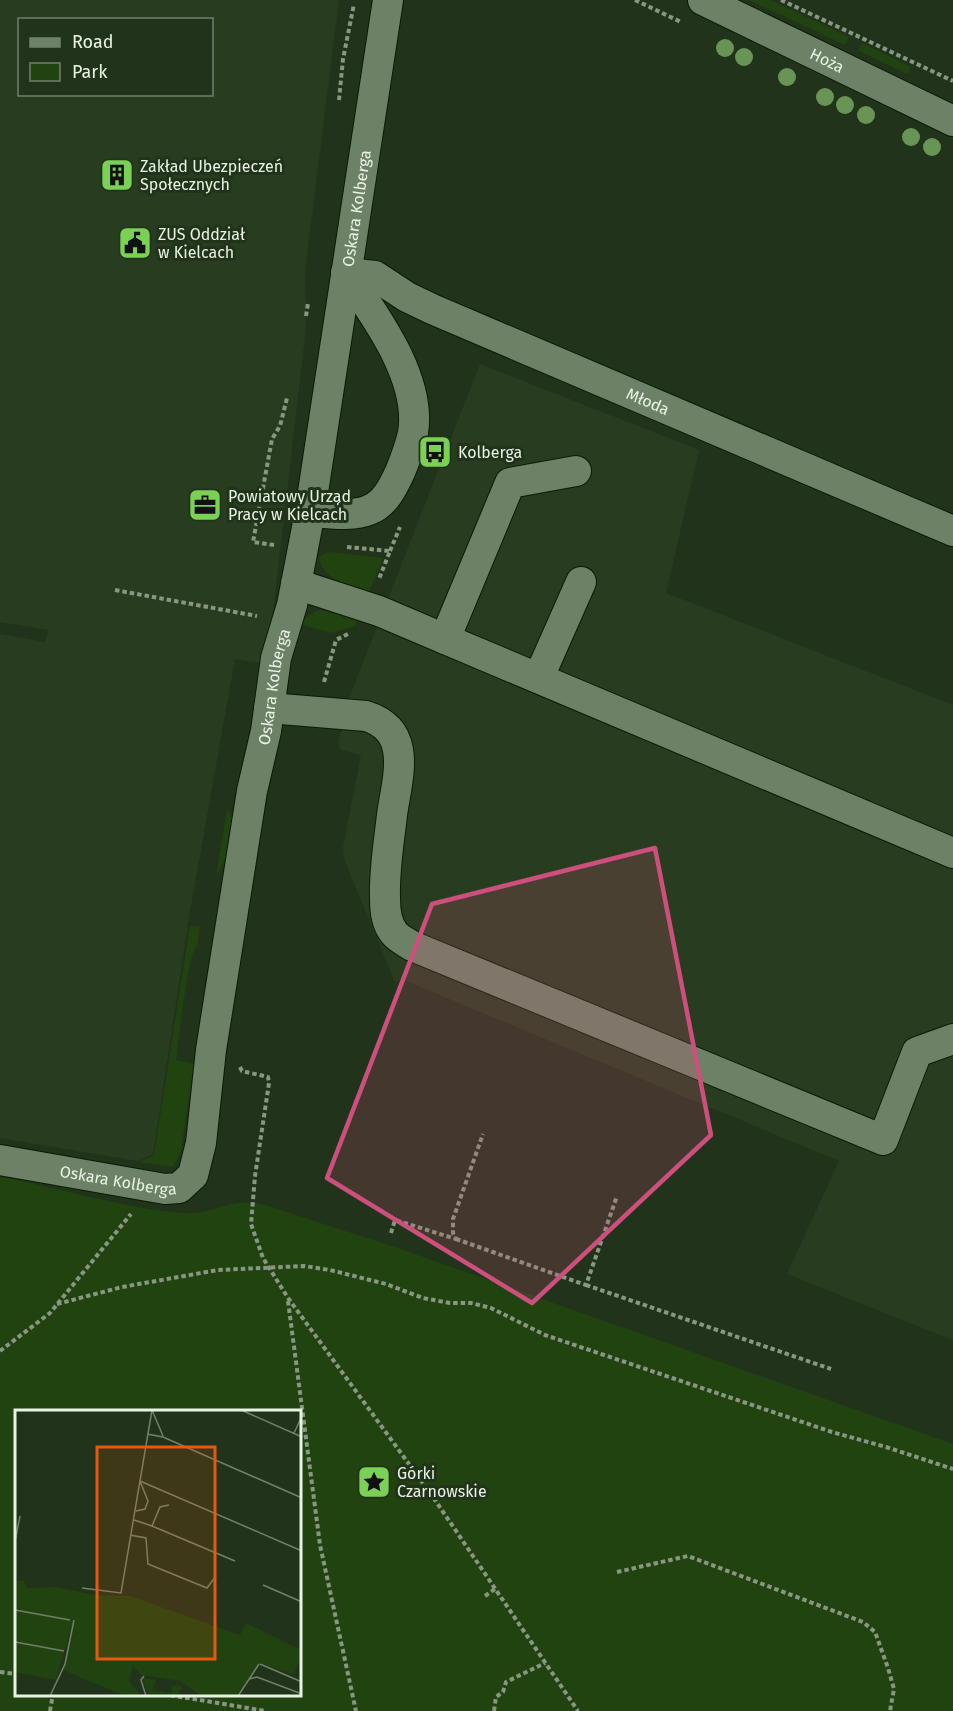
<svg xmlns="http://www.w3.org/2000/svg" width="953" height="1711" viewBox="0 0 953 1711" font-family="'Fira Sans',sans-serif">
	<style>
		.built { fill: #283d1f; fill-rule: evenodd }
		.green { fill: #214310; fill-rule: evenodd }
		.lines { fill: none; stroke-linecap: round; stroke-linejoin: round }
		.minor-casing { stroke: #0b1b05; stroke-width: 32 }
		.path { stroke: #889682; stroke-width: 4; stroke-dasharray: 4.5 3; stroke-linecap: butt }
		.minor { stroke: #6d8166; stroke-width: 30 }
		.tree { fill: #689456 }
		.marked { fill: #cc4f7d; fill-opacity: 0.2; stroke: #cc4f7d; stroke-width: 4.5; stroke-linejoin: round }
		.labels { text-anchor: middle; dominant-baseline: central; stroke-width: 6; stroke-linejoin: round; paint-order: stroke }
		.street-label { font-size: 16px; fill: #e8f3e3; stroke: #22331b }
		.poi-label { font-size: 16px; fill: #e8f3e3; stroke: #22331b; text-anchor: start }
		.inset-road { fill: none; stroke: #71806b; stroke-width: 1.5 }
		.view { fill: #e8590c; fill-opacity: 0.15; stroke: #e8590c; stroke-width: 3 }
		.inset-edge { fill: none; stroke: #e8f3e3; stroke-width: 3 }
	</style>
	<rect width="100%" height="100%" fill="#22331b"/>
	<g class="built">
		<path d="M0 0H339L305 272 306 328 267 664 235 659 189 917 153 1154 138 1161 0 1138V634L45 642 49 630 0 622ZM20 20H212V94H20Z"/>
		<polygon points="480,364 699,450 666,593 953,705 953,1340 787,1274 839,1161 406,981 395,982 344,859 343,848 361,755 341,750 338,743 348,701"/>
	</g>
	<g class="green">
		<polygon points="749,0 770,0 849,37 845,45"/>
		<polygon points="862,43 911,67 907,74 858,50"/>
		<path d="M328 552 383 558 369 592C350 585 322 580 319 557Z"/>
		<path d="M322 610 357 621 355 626 332 633 302 625C305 615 313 612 322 610Z"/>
		<path d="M227 809C242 824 226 860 216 876Z"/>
		<path d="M190 926H200V927L197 946C187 956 179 1041 176 1060L194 1064 181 1151 173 1167 138 1162 154 1155Z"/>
		<path d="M0 1178C16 1178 34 1184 50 1188 93 1197 137 1209 181 1213 211 1216 228 1197 262 1204L395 1247 953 1444V1711H0ZM16 1411H300V1694H16Z"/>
	</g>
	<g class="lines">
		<g class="minor-casing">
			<g id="minor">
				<path id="s1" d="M703 0 953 121"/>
				<path id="s2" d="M346 273 375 276 407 297 432 309 953 531"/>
				<path d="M310 512C328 513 352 517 369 510 385 504 393 487 400 472 405 460 410 447 413 433 422 378 375 316 346 273"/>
				<polyline points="296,584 379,611 445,639 510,483 576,471"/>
				<polyline points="445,639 953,853"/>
				<polyline points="539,677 581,582"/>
				<path d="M269 708 366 716C414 731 397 778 392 815 389 842 384 870 385 898 385 910 386 923 394 933 399 939 406 942 412 946L883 1140 917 1052 953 1039"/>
				<path id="s3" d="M0 1160 165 1189 179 1188 193 1175 201 1143 211 1050 252 791 266 731 276 658 292 605 310 512 388 0"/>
			</g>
		</g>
		<g class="path">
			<polyline points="635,0 681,22"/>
			<polyline points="781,0 953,81"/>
			<polyline points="339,100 343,59 354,4"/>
			<polyline points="306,316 308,303"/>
			<polyline points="274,545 253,542 272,439 280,426 287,398"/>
			<polyline points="347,547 390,551 379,579"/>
			<polyline points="390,551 400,527"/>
			<polyline points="115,590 257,616"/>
			<polyline points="324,682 336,640 348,634"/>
			<polyline points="240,1067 242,1071 268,1077 269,1083 255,1176 251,1224 263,1258 288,1298 433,1497 578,1711"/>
			<polyline points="391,1233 395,1220 456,1239 453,1233 453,1219 483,1134"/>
			<polyline points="456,1239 586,1285 617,1196"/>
			<polyline points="586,1285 831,1369"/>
			<polyline points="288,1301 320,1545 356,1711"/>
			<polyline points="57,1304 122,1287 218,1270 304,1266 330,1270 386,1284 423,1298 450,1303 471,1303 491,1308 545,1335 832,1432 886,1447 953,1469"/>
			<polyline points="0,1351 50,1313 131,1214"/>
			<polyline points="617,1572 688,1556 863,1622 875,1632 888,1668 894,1689 890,1711"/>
			<polyline points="485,1596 495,1589"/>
			<polyline points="0,1672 16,1674"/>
			<polyline points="163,1694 266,1711"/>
			<polyline points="50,1711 53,1694"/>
			<polyline points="494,1711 496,1697 503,1692 506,1682 545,1663"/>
		</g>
		<use href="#minor" class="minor"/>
	</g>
	<g class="tree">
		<circle cx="725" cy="48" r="9"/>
		<circle cx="744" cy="57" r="9"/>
		<circle cx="787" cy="77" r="9"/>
		<circle cx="825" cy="97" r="9"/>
		<circle cx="845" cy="105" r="9"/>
		<circle cx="866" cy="115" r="9"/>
		<circle cx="911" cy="137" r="9"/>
		<circle cx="932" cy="147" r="9"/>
	</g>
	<path class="marked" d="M655 848 711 1135 532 1303 327 1178 432 904Z"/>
	<defs>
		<g id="building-square" transform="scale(1.725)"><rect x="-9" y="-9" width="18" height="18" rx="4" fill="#7bd155" stroke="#22331b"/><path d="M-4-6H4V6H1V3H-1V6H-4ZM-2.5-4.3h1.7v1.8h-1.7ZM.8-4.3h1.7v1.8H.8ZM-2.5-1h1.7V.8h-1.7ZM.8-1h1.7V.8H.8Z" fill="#111"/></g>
		<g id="civic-square" transform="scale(1.725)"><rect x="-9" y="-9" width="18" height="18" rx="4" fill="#7bd155" stroke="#22331b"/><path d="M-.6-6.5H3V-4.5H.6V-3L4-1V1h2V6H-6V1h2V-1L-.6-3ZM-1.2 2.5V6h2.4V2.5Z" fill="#111"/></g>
		<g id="bus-square" transform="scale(1.725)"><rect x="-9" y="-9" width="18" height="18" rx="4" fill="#7bd155" stroke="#22331b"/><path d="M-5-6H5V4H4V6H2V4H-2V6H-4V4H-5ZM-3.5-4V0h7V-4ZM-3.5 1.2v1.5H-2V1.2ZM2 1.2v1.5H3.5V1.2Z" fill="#111"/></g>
		<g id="office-square" transform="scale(1.725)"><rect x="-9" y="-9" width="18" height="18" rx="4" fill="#7bd155" stroke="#22331b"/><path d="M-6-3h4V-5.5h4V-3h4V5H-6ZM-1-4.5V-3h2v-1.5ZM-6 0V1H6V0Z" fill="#111"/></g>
		<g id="sight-square" transform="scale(1.725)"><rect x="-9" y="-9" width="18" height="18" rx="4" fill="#7bd155" stroke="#22331b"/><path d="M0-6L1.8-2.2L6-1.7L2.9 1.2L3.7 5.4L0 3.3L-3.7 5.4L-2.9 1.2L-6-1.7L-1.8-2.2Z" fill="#111"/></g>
	</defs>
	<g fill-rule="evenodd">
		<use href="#building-square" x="117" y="175"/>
		<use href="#civic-square" x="135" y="243"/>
		<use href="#bus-square" x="435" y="452"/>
		<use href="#office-square" x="205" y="505"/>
		<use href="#sight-square" x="374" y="1482"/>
	</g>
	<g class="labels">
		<g class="street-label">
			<text stroke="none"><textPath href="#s1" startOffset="138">Hoża</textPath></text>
			<text stroke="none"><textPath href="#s3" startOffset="1182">Oskara Kolberga</textPath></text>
			<text stroke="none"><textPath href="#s2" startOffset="330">Młoda</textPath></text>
			<text stroke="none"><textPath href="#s3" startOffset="696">Oskara Kolberga</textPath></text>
			<text stroke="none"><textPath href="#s3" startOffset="120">Oskara Kolberga</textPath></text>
		</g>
		<g class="poi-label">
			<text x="140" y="166">Zakład Ubezpieczeń<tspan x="140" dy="18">Społecznych</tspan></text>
			<text x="158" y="234">ZUS Oddział<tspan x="158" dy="18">w Kielcach</tspan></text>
			<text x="458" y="452">Kolberga</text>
			<text x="228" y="496">Powiatowy Urząd<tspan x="228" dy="18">Pracy w Kielcach</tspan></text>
			<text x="397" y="1473">Górki<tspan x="397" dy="18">Czarnowskie</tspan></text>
		</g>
	</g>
	<g transform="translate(15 1410)">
		<rect width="286" height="286" fill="#22331b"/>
		<path d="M0 170 9 171 12 178 41 177 80 185 115 186 225 225 231 213 286 240V248L278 264 245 253 221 286H186L165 271 127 265 118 256 114 271 126 286H110L48 260 56 217 41 270 0 262ZM128 268 141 270 137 280 157 283 156 276 165 275 168 279H165L164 286H133Z" fill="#214310"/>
		<path class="inset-road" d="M137 0 148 26M226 0 287 27M279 23 287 6M132 24 148 27 287 88M125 71 287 141M121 101 130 99 133 91 125 71M119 110 137 116 145 97 154 95M137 116 220 151M115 125 131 128 133 154 192 178 201 166M0 132 5 106M248 175 287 192M67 178 106 183 137 0M0 200 55 210M0 232 49 241M245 254 287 272M129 266 126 270 131 286M234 269 242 267 287 284M35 286 50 254 59 210M223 286 244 254"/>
		<path class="view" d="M82 37H200V249H82Z"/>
		<rect width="286" height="286" class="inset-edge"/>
	</g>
	<rect x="18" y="18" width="195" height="78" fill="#22331b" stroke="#71806b" stroke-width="1.5"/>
	<rect x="30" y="38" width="30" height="9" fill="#6d8166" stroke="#71806b" stroke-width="1.5"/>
	<text x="72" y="48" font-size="18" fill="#e8f3e3">Road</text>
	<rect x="30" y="63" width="30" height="18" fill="#214310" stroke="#71806b" stroke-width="1.5"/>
	<text x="72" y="78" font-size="18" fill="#e8f3e3">Park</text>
</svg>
